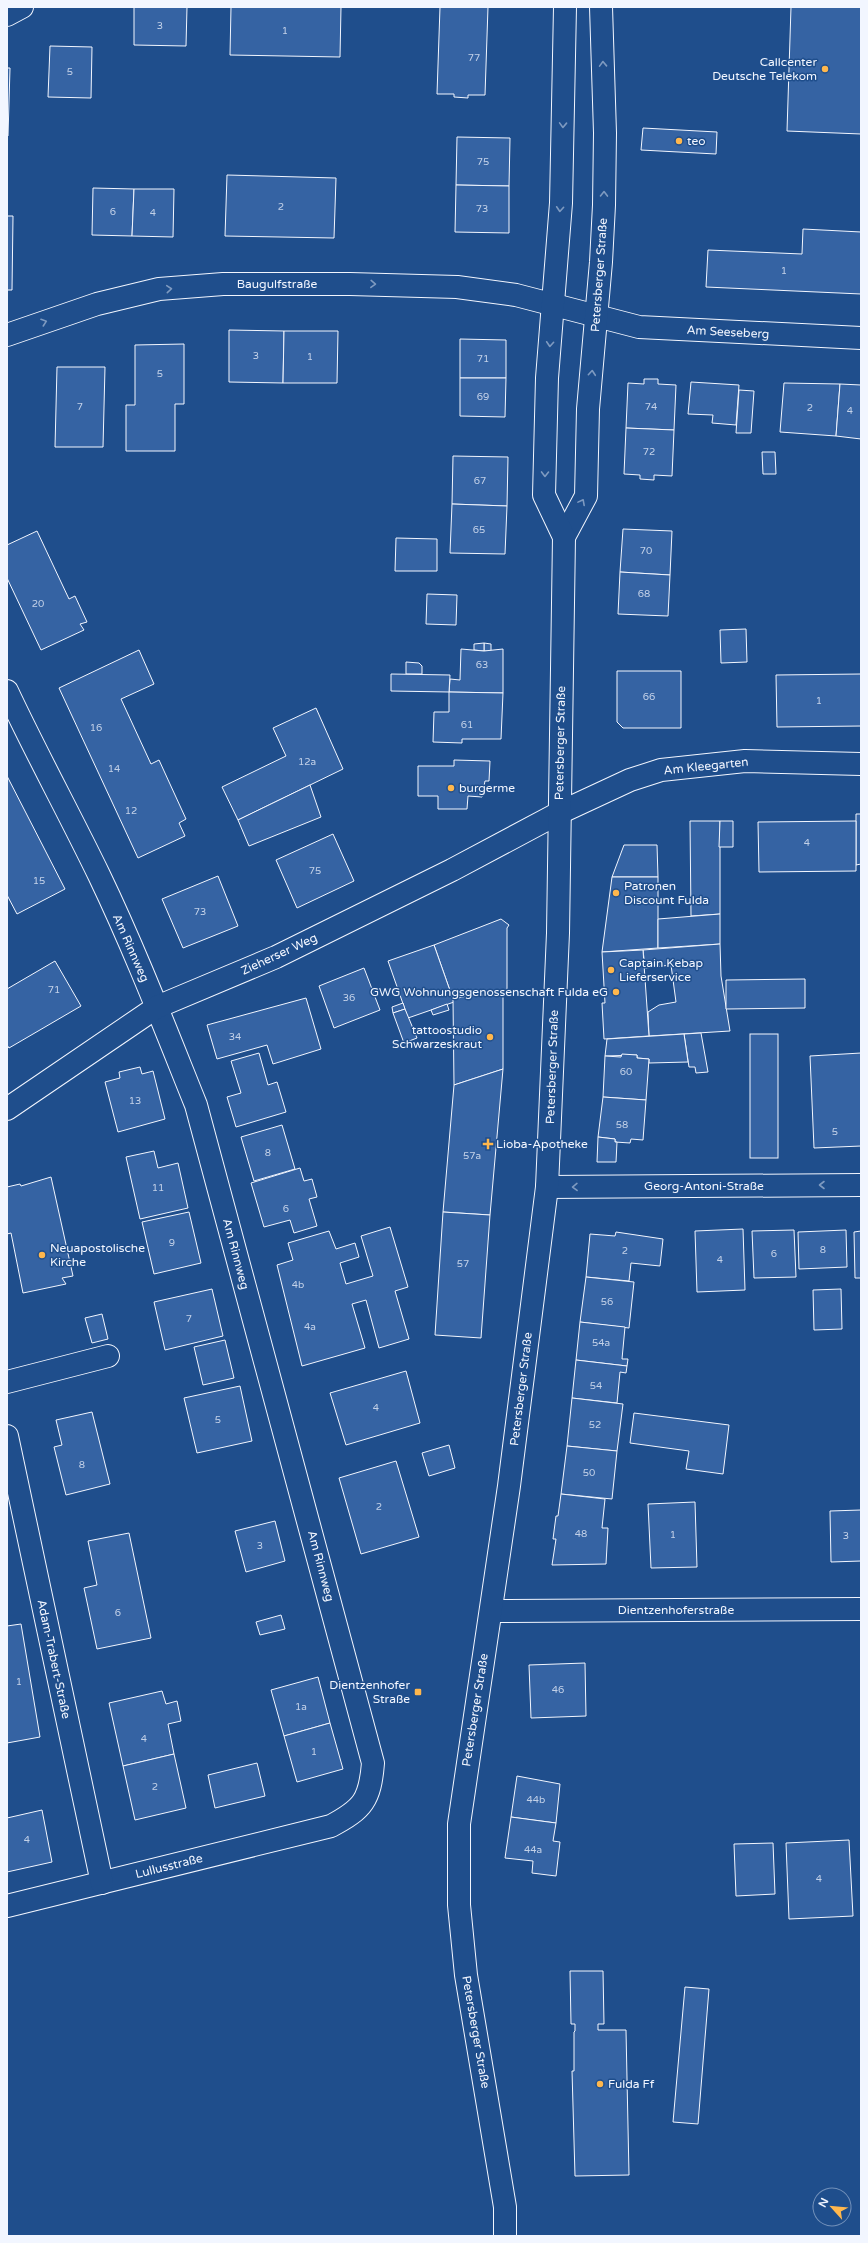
<svg xmlns="http://www.w3.org/2000/svg" width="868" height="2243" viewBox="0 0 868 2243" font-family="'Varela Round',sans-serif">
	<style>
		.building { fill: #3563a3; stroke: #f2f6ff }
		.lines { fill: none; stroke-linecap: round; stroke-linejoin: round }
		.minor-casing { stroke: #f2f6ff; stroke-width: 24 }
		.major-casing { stroke: #f2f6ff; stroke-width: 24 }
		.minor { stroke: #1f4e8c; stroke-width: 22 }
		.major { stroke: #1f4e8c; stroke-width: 22 }
		.oneway { stroke: #7e9ac0 }
		.poi-dot { fill: #ffb74d; stroke: #1f4e8c; stroke-width: 1.5 }
		.labels { text-anchor: middle; dominant-baseline: central; stroke-width: 3; stroke-linejoin: round; paint-order: stroke }
		.number-label { font-size: 10px; fill: #c3d1e8 }
		.poi-label { font-size: 12px; fill: #f2f6ff; stroke: #1f4e8c; text-anchor: start }
		.street-label { font-size: 12px; fill: #f2f6ff; stroke: #1f4e8c }
	</style>
	<rect width="100%" height="100%" fill="#1f4e8c"/>
	<g class="building">
		<polygon points="134,7 187,7 186,46 134,45"/>
		<polygon points="231,7 341,7 340,57 230,55"/>
		<polygon points="440,7 488,7 485,95 468,95 468,98 454,97 454,94 437,94"/>
		<polygon points="791,7 861,7 861,134 787,131"/>
		<polygon points="50,46 92,47 91,98 48,97"/>
		<polygon points="7,68 10,68 8,136 7,136"/>
		<polygon points="643,128 717,132 716,154 641,150"/>
		<polygon points="457,137 510,138 509,186 456,185"/>
		<polygon points="227,175 336,178 334,238 225,236"/>
		<polygon points="456,185 509,186 509,233 455,232"/>
		<polygon points="93,188 134,189 132,236 92,235"/>
		<polygon points="134,189 174,189 173,237 132,236"/>
		<polygon points="7,216 13,216 12,290 7,290"/>
		<polygon points="803,229 861,232 861,294 706,287 708,250 802,254"/>
		<polygon points="229,330 284,331 283,383 229,382"/>
		<polygon points="284,331 338,331 337,383 283,383"/>
		<polygon points="460,339 506,340 506,378 460,378"/>
		<polygon points="184,344 184,404 175,404 175,451 126,451 126,405 135,405 135,345"/>
		<polygon points="57,367 105,367 103,447 55,447"/>
		<polygon points="460,378 506,378 505,417 460,416"/>
		<polygon points="644,379 658,379 658,384 676,385 674,430 626,428 628,383 644,384"/>
		<polygon points="691,382 739,385 736,425 712,423 713,415 688,414"/>
		<polygon points="784,383 840,384 836,436 780,432"/>
		<polygon points="840,384 861,385 861,439 836,436"/>
		<polygon points="739,390 754,391 751,433 736,433"/>
		<polygon points="626,428 674,430 672,476 654,475 654,480 640,479 640,475 624,474"/>
		<polygon points="762,452 775,452 776,474 763,474"/>
		<polygon points="453,456 508,457 507,506 452,504"/>
		<polygon points="452,504 507,506 505,554 450,553"/>
		<polygon points="623,529 672,531 670,575 620,572"/>
		<polygon points="37,531 69,599 75,596 87,622 80,624 84,630 41,650 7,578 7,545"/>
		<polygon points="396,538 437,539 437,571 395,571"/>
		<polygon points="620,572 670,575 668,616 618,614"/>
		<polygon points="427,594 457,595 456,625 426,624"/>
		<polygon points="746,629 747,662 721,663 720,630"/>
		<polygon points="484,643 491,644 491,651 484,651"/>
		<polygon points="484,643 484,651 474,650 474,644"/>
		<polygon points="461,649 484,651 503,649 503,693 449,692 450,679 460,680"/>
		<polygon points="139,650 154,684 121,699 151,764 159,760 186,819 179,823 185,836 138,858 59,688"/>
		<polygon points="406,662 419,663 422,666 422,674 406,674"/>
		<polygon points="617,671 681,671 681,728 623,728 617,722"/>
		<polygon points="391,674 450,675 449,692 391,691"/>
		<polygon points="861,674 861,726 777,727 776,675"/>
		<polygon points="449,692 503,693 501,739 462,739 462,743 433,742 434,712 449,712"/>
		<polygon points="316,708 343,769 238,820 222,787 286,756 273,728"/>
		<polygon points="454,760 490,761 489,781 485,781 482,797 468,796 467,809 438,809 438,796 418,796 418,766 454,766"/>
		<polygon points="7,776 65,889 17,914 7,895"/>
		<polygon points="310,785 321,817 249,846 238,820"/>
		<polygon points="856,814 861,814 861,864 856,865"/>
		<polygon points="690,821 720,821 720,914 691,916"/>
		<polygon points="720,821 733,821 733,847 719,847"/>
		<polygon points="856,821 856,871 759,872 758,822"/>
		<polygon points="333,834 354,881 297,908 276,860"/>
		<polygon points="624,845 657,845 658,877 612,877"/>
		<polygon points="218,876 238,926 183,948 162,899"/>
		<polygon points="612,877 658,877 658,948 602,952"/>
		<polygon points="720,914 720,944 658,948 658,919"/>
		<polygon points="501,919 509,925 507,928 507,994 468,996 453,999 434,945"/>
		<polygon points="720,944 721,976 730,1031 649,1036 648,1012 659,1005 676,1002 671,965 645,968 643,950"/>
		<polygon points="434,945 454,1002 408,1018 388,961"/>
		<polygon points="643,950 649,1036 604,1039 602,1003 605,1003 602,952"/>
		<polygon points="55,961 81,1006 9,1048 7,1045 7,989"/>
		<polygon points="364,968 380,1010 334,1028 319,986"/>
		<polygon points="805,979 805,1008 726,1009 726,980"/>
		<polygon points="503,994 503,1069 454,1085 453,999 468,996"/>
		<polygon points="306,998 321,1049 273,1064 267,1045 217,1059 207,1025"/>
		<polygon points="403,1003 405,1009 393,1013 392,1007"/>
		<polygon points="447,1004 449,1010 433,1015 431,1010"/>
		<polygon points="405,1009 417,1038 404,1043 393,1013"/>
		<polygon points="701,1033 708,1072 696,1073 695,1067 689,1067 684,1034"/>
		<polygon points="684,1034 688,1062 649,1063 649,1059 637,1058 637,1055 605,1056 607,1039"/>
		<rect x="750" y="1034" width="28" height="124"/>
		<polygon points="259,1053 268,1085 277,1082 286,1112 236,1127 227,1097 241,1093 231,1061"/>
		<polygon points="861,1053 861,1146 814,1148 810,1056"/>
		<polygon points="622,1054 637,1055 637,1058 649,1059 646,1100 603,1097 605,1056 621,1057"/>
		<polygon points="140,1067 142,1074 153,1071 165,1119 118,1132 105,1082 120,1078 119,1072"/>
		<polygon points="503,1069 490,1215 443,1212 454,1085"/>
		<polygon points="603,1097 646,1100 643,1140 631,1139 630,1143 615,1142 615,1139 598,1137"/>
		<polygon points="282,1125 295,1169 254,1181 241,1137"/>
		<polygon points="598,1137 615,1139 615,1142 617,1142 616,1162 597,1162"/>
		<polygon points="154,1151 158,1168 178,1163 188,1208 140,1219 126,1157"/>
		<polygon points="300,1168 304,1181 312,1179 317,1197 309,1199 317,1226 294,1233 290,1220 264,1227 251,1183"/>
		<polygon points="51,1177 73,1276 62,1278 66,1284 23,1293 11,1233 7,1234 7,1187 20,1184 21,1186"/>
		<polygon points="189,1212 201,1263 154,1274 142,1222"/>
		<polygon points="443,1212 490,1215 481,1338 435,1335"/>
		<polygon points="390,1227 408,1287 395,1291 409,1339 379,1348 366,1300 352,1304 365,1348 302,1366 277,1265 293,1260 288,1243 329,1231 336,1249 355,1243 359,1257 340,1263 346,1284 373,1276 361,1236"/>
		<polygon points="743,1229 745,1290 697,1292 695,1231"/>
		<polygon points="794,1230 796,1277 754,1278 752,1231"/>
		<polygon points="846,1230 847,1267 799,1269 798,1232"/>
		<polygon points="861,1231 861,1278 855,1278 854,1232"/>
		<polygon points="616,1232 663,1239 660,1266 631,1263 629,1281 586,1277 590,1234 615,1236"/>
		<polygon points="586,1277 634,1282 629,1328 580,1322"/>
		<polygon points="212,1289 223,1336 165,1350 154,1302"/>
		<polygon points="841,1289 842,1329 814,1330 813,1290"/>
		<polygon points="102,1314 108,1339 92,1343 85,1318"/>
		<polygon points="580,1322 625,1327 622,1359 628,1359 627,1366 576,1360"/>
		<polygon points="225,1340 234,1378 203,1385 194,1347"/>
		<polygon points="576,1360 627,1366 626,1373 620,1372 617,1403 572,1398"/>
		<polygon points="406,1371 420,1423 346,1445 330,1393"/>
		<polygon points="240,1386 252,1441 197,1453 184,1398"/>
		<polygon points="572,1398 623,1404 617,1451 567,1446"/>
		<polygon points="92,1412 110,1484 66,1495 54,1447 62,1445 56,1420"/>
		<polygon points="634,1413 729,1425 723,1474 686,1469 689,1451 630,1443"/>
		<polygon points="449,1445 455,1468 429,1476 422,1453"/>
		<polygon points="567,1446 617,1451 612,1499 561,1494"/>
		<polygon points="396,1461 419,1537 361,1554 339,1478"/>
		<polygon points="561,1494 605,1499 602,1528 608,1528 606,1564 552,1565 556,1539 553,1539 556,1516 558,1516"/>
		<polygon points="695,1502 697,1567 651,1568 648,1504"/>
		<polygon points="861,1510 861,1561 831,1562 830,1511"/>
		<polygon points="275,1521 285,1561 246,1572 235,1531"/>
		<polygon points="129,1533 151,1638 97,1649 84,1588 97,1585 88,1541"/>
		<polygon points="281,1615 285,1629 260,1635 256,1622"/>
		<polygon points="21,1624 40,1737 7,1743 7,1626"/>
		<polygon points="585,1663 586,1716 531,1718 529,1665"/>
		<polygon points="318,1677 330,1723 284,1736 271,1690"/>
		<polygon points="162,1691 166,1704 177,1701 181,1721 168,1724 174,1754 123,1766 109,1703"/>
		<polygon points="330,1723 343,1769 297,1782 284,1736"/>
		<polygon points="174,1754 186,1808 135,1820 123,1766"/>
		<polygon points="257,1763 265,1796 215,1808 208,1775"/>
		<polygon points="517,1776 560,1784 556,1823 511,1817"/>
		<polygon points="42,1810 52,1862 7,1872 7,1818"/>
		<polygon points="511,1817 556,1823 553,1841 560,1842 556,1876 532,1873 533,1861 505,1858"/>
		<polygon points="849,1840 853,1916 789,1919 786,1843"/>
		<polygon points="773,1843 775,1894 736,1896 734,1844"/>
		<polygon points="570,1971 603,1971 604,2024 598,2024 598,2030 626,2030 629,2175 575,2176 572,2071 574,2071 574,2032 575,2031 575,2024 571,2024"/>
		<polygon points="685,1987 709,1989 698,2124 673,2122"/>
	</g>
	<g class="lines">
		<g class="minor-casing">
			<g id="minor">
				<polyline points="7,15 22,7"/>
				<polyline points="7,335 97,304 159,289 223,284 350,284 457,287 516,295 639,327 861,338"/>
				<path d="M7 691C36 753 69 813 99 875 135 950 165 1028 196 1105L373 1763C370 1800 363 1809 331 1826L7 1906"/>
				<polyline points="7,1109 157,1007 276,957 452,870 559,813 630,780 661,770 745,761 861,764"/>
				<polyline points="547,1187 861,1185"/>
				<polyline points="7,1382 108,1356"/>
				<polyline points="7,1436 102,1883"/>
				<polyline points="491,1611 861,1609"/>
			</g>
		</g>
		<g class="major-casing">
			<g id="major">
				<polyline points="564,537 586,496 588,409 601,262 604,205 605,133 601,7"/>
				<polyline points="505,2236 505,2207 466,1975 459,1905 459,1824 509,1486 547,1187 558,933 564,537 544,495 547,378 561,203 565,7"/>
			</g>
		</g>
		<use href="#minor" class="minor"/>
		<use href="#major" class="major"/>
	</g>
	<defs><path id="oneway-chevron" d="M-2-3.5L2.5 0L-2 3.5" fill="none" stroke-width="1.6" stroke-linecap="round" stroke-linejoin="round"/></defs>
	<g class="oneway">
		<use href="#oneway-chevron" transform="translate(603 64) rotate(-92)"/>
		<use href="#oneway-chevron" transform="translate(563 125) rotate(92)"/>
		<use href="#oneway-chevron" transform="translate(604 194) rotate(-89)"/>
		<use href="#oneway-chevron" transform="translate(560 209) rotate(94)"/>
		<use href="#oneway-chevron" transform="translate(373 284) rotate(2)"/>
		<use href="#oneway-chevron" transform="translate(169 289) rotate(-5)"/>
		<use href="#oneway-chevron" transform="translate(44 322) rotate(-19)"/>
		<use href="#oneway-chevron" transform="translate(550 344) rotate(94)"/>
		<use href="#oneway-chevron" transform="translate(592 373) rotate(-85)"/>
		<use href="#oneway-chevron" transform="translate(545 474) rotate(91)"/>
		<use href="#oneway-chevron" transform="translate(582 502) rotate(-62)"/>
		<use href="#oneway-chevron" transform="translate(822 1185) rotate(180)"/>
		<use href="#oneway-chevron" transform="translate(575 1187) rotate(179)"/>
	</g>
	<g class="poi-dot">
		<circle cx="825" cy="69" r="4"/>
		<circle cx="679" cy="141" r="4"/>
		<circle cx="451" cy="788" r="4"/>
		<circle cx="616" cy="893" r="4"/>
		<circle cx="611" cy="970" r="4"/>
		<circle cx="616" cy="992" r="4"/>
		<circle cx="490" cy="1037" r="4"/>
		<path d="M486 1138h4v4h4v4h-4v4h-4v-4h-4v-4h4z"/>
		<circle cx="42" cy="1255" r="4"/>
		<rect x="414" y="1688" width="8" height="8" rx="2"/>
		<circle cx="600" cy="2084" r="4"/>
	</g>
	<g class="labels">
		<g class="number-label">
			<text x="160" y="26">3</text>
			<text x="285" y="31">1</text>
			<text x="474" y="58">77</text>
			<text x="70" y="72">5</text>
			<text x="483" y="162">75</text>
			<text x="281" y="207">2</text>
			<text x="482" y="209">73</text>
			<text x="113" y="212">6</text>
			<text x="153" y="213">4</text>
			<text x="784" y="271">1</text>
			<text x="256" y="356">3</text>
			<text x="310" y="357">1</text>
			<text x="483" y="359">71</text>
			<text x="160" y="374">5</text>
			<text x="483" y="397">69</text>
			<text x="80" y="407">7</text>
			<text x="651" y="407">74</text>
			<text x="810" y="408">2</text>
			<text x="850" y="411">4</text>
			<text x="649" y="452">72</text>
			<text x="480" y="481">67</text>
			<text x="479" y="530">65</text>
			<text x="646" y="551">70</text>
			<text x="644" y="594">68</text>
			<text x="38" y="604">20</text>
			<text x="482" y="665">63</text>
			<text x="649" y="697">66</text>
			<text x="819" y="701">1</text>
			<text x="467" y="725">61</text>
			<text x="96" y="728">16</text>
			<text x="307" y="762">12a</text>
			<text x="114" y="769">14</text>
			<text x="131" y="811">12</text>
			<text x="807" y="843">4</text>
			<text x="315" y="871">75</text>
			<text x="39" y="881">15</text>
			<text x="200" y="912">73</text>
			<text x="54" y="990">71</text>
			<text x="349" y="998">36</text>
			<text x="235" y="1037">34</text>
			<text x="626" y="1072">60</text>
			<text x="135" y="1101">13</text>
			<text x="622" y="1125">58</text>
			<text x="835" y="1132">5</text>
			<text x="268" y="1153">8</text>
			<text x="472" y="1156">57a</text>
			<text x="158" y="1188">11</text>
			<text x="286" y="1209">6</text>
			<text x="172" y="1243">9</text>
			<text x="823" y="1250">8</text>
			<text x="625" y="1251">2</text>
			<text x="774" y="1254">6</text>
			<text x="720" y="1260">4</text>
			<text x="463" y="1264">57</text>
			<text x="298" y="1285">4b</text>
			<text x="607" y="1302">56</text>
			<text x="189" y="1319">7</text>
			<text x="310" y="1327">4a</text>
			<text x="601" y="1343">54a</text>
			<text x="596" y="1386">54</text>
			<text x="376" y="1408">4</text>
			<text x="218" y="1420">5</text>
			<text x="595" y="1425">52</text>
			<text x="82" y="1465">8</text>
			<text x="589" y="1473">50</text>
			<text x="379" y="1507">2</text>
			<text x="581" y="1534">48</text>
			<text x="673" y="1535">1</text>
			<text x="846" y="1536">3</text>
			<text x="260" y="1546">3</text>
			<text x="118" y="1613">6</text>
			<text x="19" y="1682">1</text>
			<text x="558" y="1690">46</text>
			<text x="301" y="1707">1a</text>
			<text x="144" y="1739">4</text>
			<text x="314" y="1752">1</text>
			<text x="155" y="1787">2</text>
			<text x="536" y="1800">44b</text>
			<text x="27" y="1840">4</text>
			<text x="533" y="1850">44a</text>
			<text x="819" y="1879">4</text>
		</g>
		<g class="poi-label">
			<text x="817" y="62" text-anchor="end">Callcenter<tspan x="817" dy="14">Deutsche Telekom</tspan></text>
			<text x="687" y="141">teo</text>
			<text x="459" y="788">burgerme</text>
			<text x="624" y="886">Patronen<tspan x="624" dy="14">Discount Fulda</tspan></text>
			<text x="619" y="963">Captain Kebap<tspan x="619" dy="14">Lieferservice</tspan></text>
			<text x="608" y="992" text-anchor="end">GWG Wohnungsgenossenschaft Fulda eG</text>
			<text x="482" y="1030" text-anchor="end">tattoostudio<tspan x="482" dy="14">Schwarzeskraut</tspan></text>
			<text x="496" y="1144">Lioba-Apotheke</text>
			<text x="50" y="1248">Neuapostolische<tspan x="50" dy="14">Kirche</tspan></text>
			<text x="410" y="1685" text-anchor="end">Dientzenhofer<tspan x="410" dy="14">Straße</tspan></text>
			<text x="608" y="2084">Fulda Ff</text>
		</g>
		<g class="street-label">
			<text transform="translate(599 275) rotate(-86)">Petersberger Straße</text>
			<text x="277" y="284">Baugulfstraße</text>
			<text transform="translate(728 332) rotate(3)">Am Seeseberg</text>
			<text transform="translate(560 743) rotate(-89)">Petersberger Straße</text>
			<text transform="translate(706 766) rotate(-6)">Am Kleegarten</text>
			<text transform="translate(131 948) rotate(66)">Am Rinnweg</text>
			<text transform="translate(279 954) rotate(-25)">Zieherser Weg</text>
			<text transform="translate(552 1067) rotate(-88)">Petersberger Straße</text>
			<text x="704" y="1186">Georg-Antoni-Straße</text>
			<text transform="translate(236 1254) rotate(75)">Am Rinnweg</text>
			<text transform="translate(521 1389) rotate(-83)">Petersberger Straße</text>
			<text transform="translate(321 1566) rotate(75)">Am Rinnweg</text>
			<text x="676" y="1610">Dientzenhoferstraße</text>
			<text transform="translate(54 1659) rotate(78)">Adam-Trabert-Straße</text>
			<text transform="translate(475 1710) rotate(-81)">Petersberger Straße</text>
			<text transform="translate(169 1866) rotate(-14)">Lullusstraße</text>
			<text transform="translate(476 2032) rotate(80)">Petersberger Straße</text>
		</g>
	</g>
	<rect width="868" height="2243" fill="none" stroke="#f2f6ff" stroke-width="16"/>
	<g transform="translate(832 2207) rotate(297)"><circle r="19" fill="#1f4e8c" stroke="#7391ba"/>
	<path d="M0-3L7 15L0 10L-7 15Z" fill="#ffb74d"/>
	<text y="-6" font-size="11" font-weight="bold" text-anchor="middle" fill="#f2f6ff">N</text>
	</g>
</svg>
